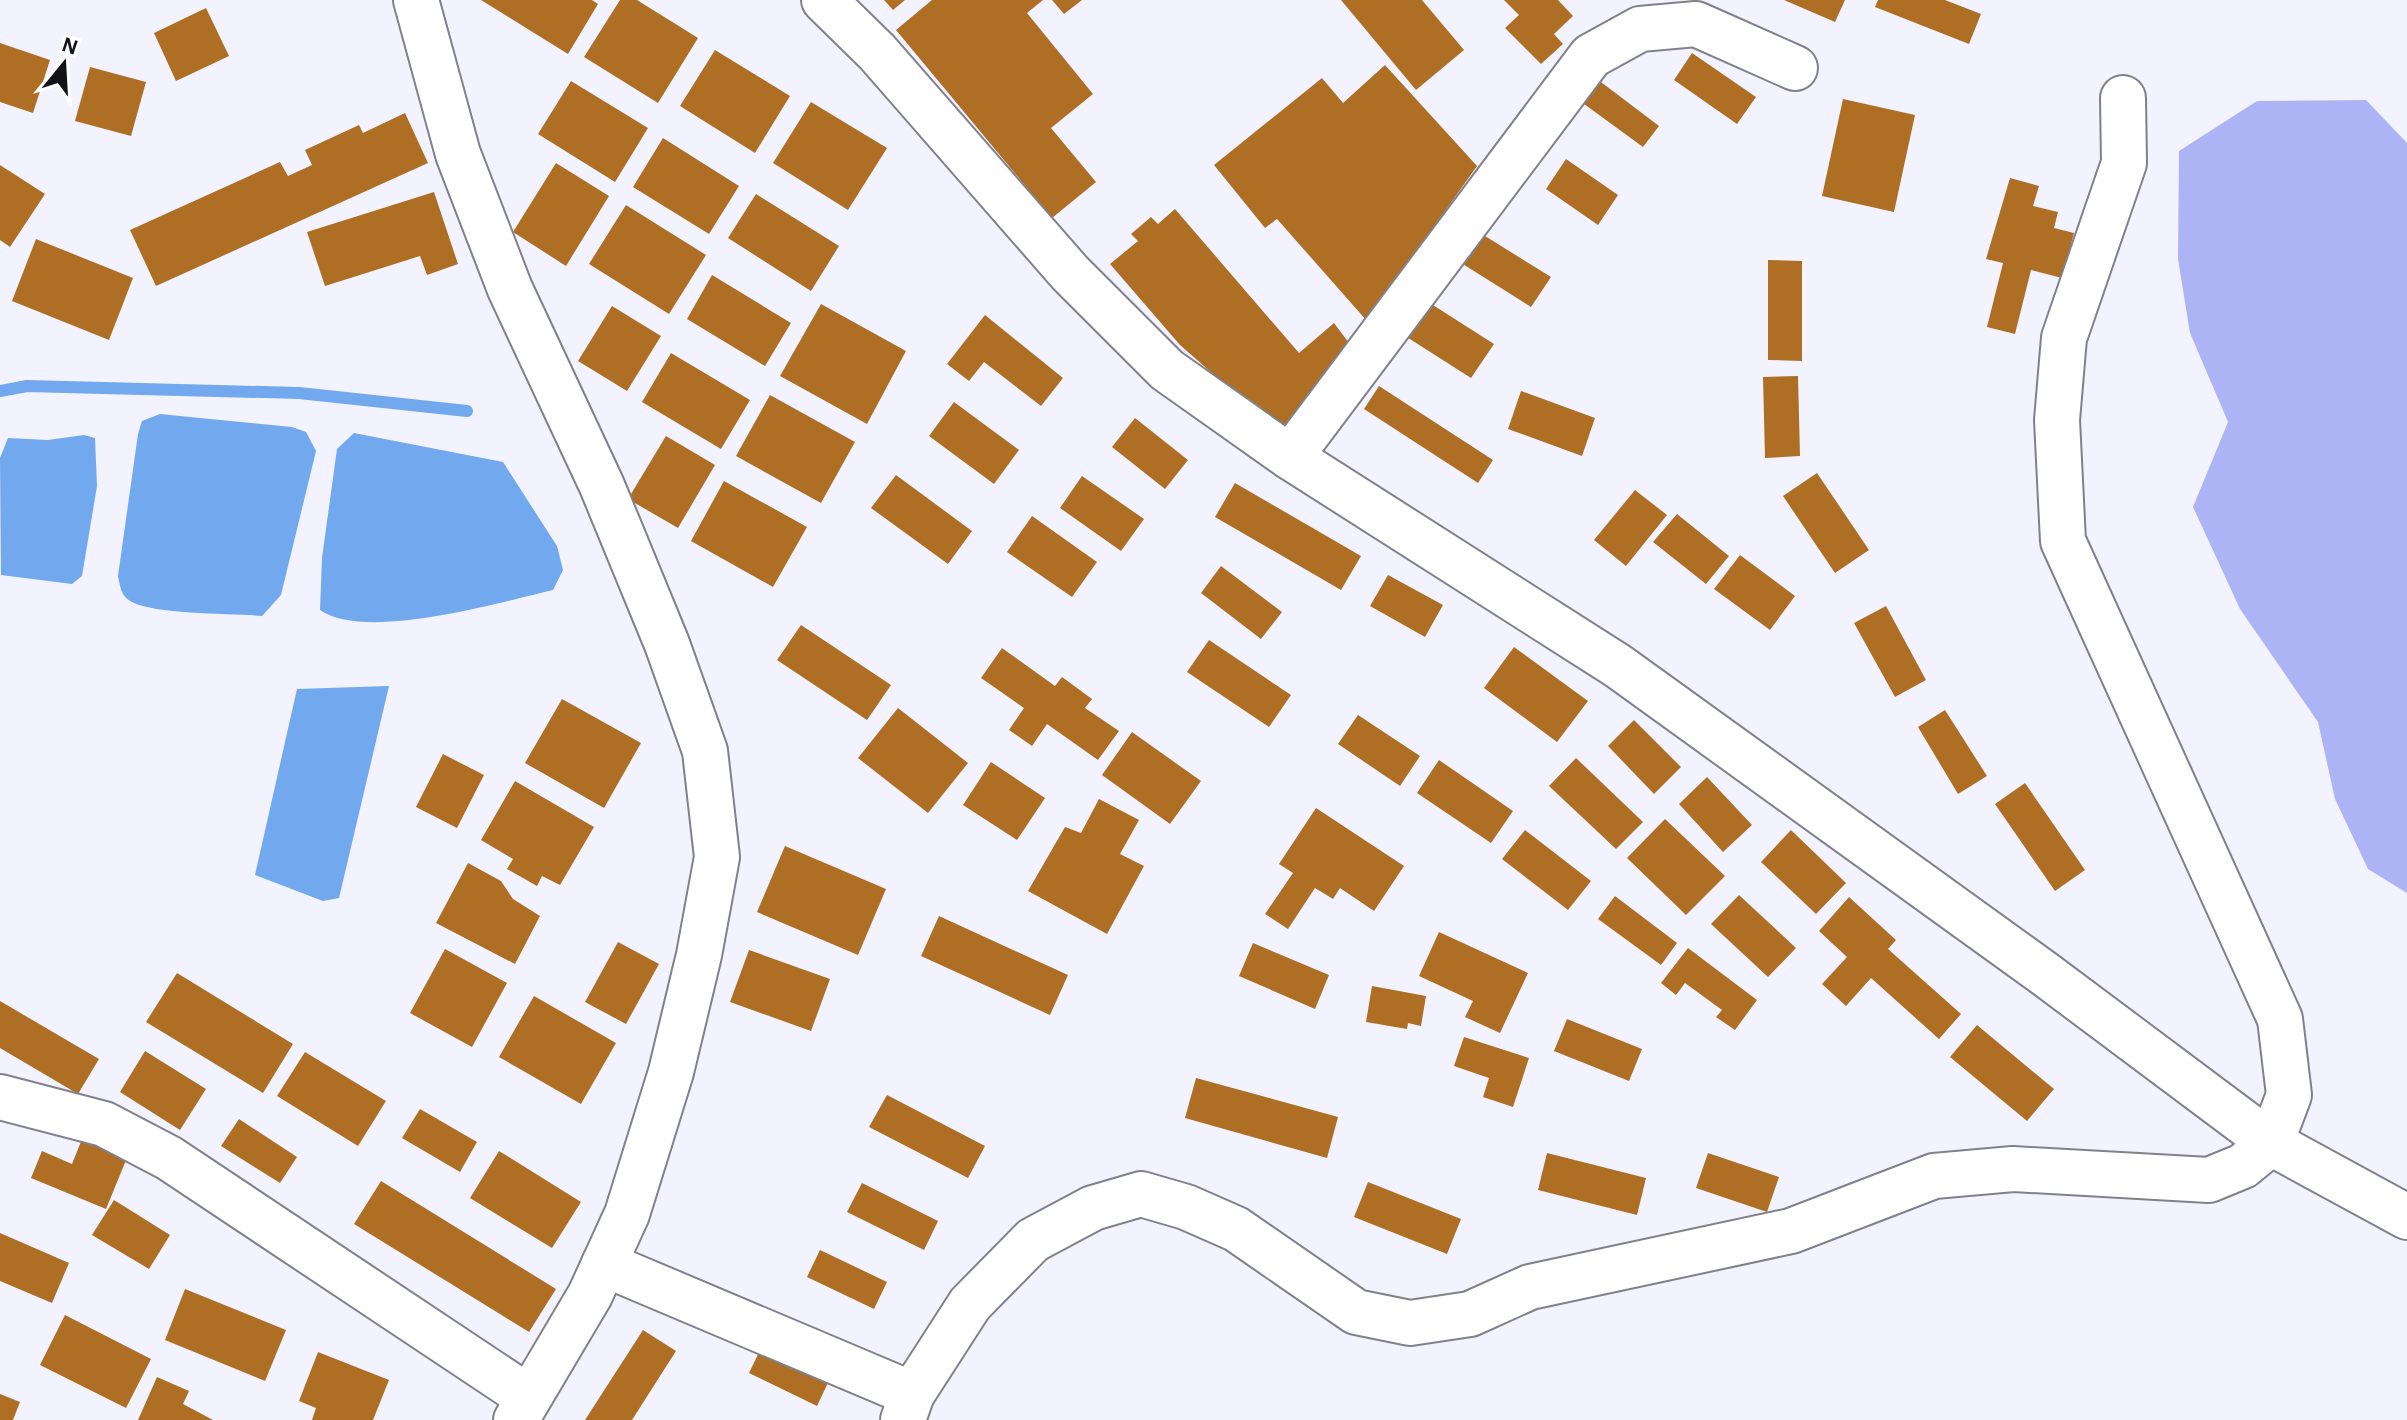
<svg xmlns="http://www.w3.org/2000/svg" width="2407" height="1420" viewBox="0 0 2407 1420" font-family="'Alegreya Sans',sans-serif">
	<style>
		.forest { fill: #adb4f6 }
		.water { fill: #71a8ee }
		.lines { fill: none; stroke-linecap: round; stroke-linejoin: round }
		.stream { stroke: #71a8ee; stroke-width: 12 }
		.building { fill: #ae6f25 }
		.minor-casing { stroke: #80818b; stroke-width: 48 }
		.minor { stroke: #fff; stroke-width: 44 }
	</style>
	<rect width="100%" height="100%" fill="#f2f3ff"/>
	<polygon class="forest" points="2366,100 2407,143 2407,893 2368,869 2335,799 2318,722 2240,609 2193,507 2228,422 2190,333 2178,259 2179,151 2257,101"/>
	<g class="water">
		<path d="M160 414 292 427 306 432 316 451 281 595 262 616C231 613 157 615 132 602 121 597 120 586 118 576L138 434 142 421Z"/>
		<path d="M354 433 503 462 557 546 563 570 553 590C501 602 365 642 320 610L322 558 337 449Z"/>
		<polygon points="84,435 95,438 97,486 82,576 72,584 1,575 0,458 8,438 48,440"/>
		<polygon points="389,686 339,898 323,901 255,875 297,689"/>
	</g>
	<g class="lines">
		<polyline class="stream" points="0,391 27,386 299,393 467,411"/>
	</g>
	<g class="building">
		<polygon points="481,0 592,0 598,4 568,54"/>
		<polygon points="620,0 637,0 698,38 658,103 584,57"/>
		<polygon points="884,0 905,0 893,10"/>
		<polygon points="932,0 1043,0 1027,13 1093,94 1051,128 1096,182 1052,218 896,30"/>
		<polygon points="1052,0 1082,0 1064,14"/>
		<polygon points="1341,0 1422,0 1464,50 1416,90"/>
		<polygon points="1504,0 1558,0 1573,16 1554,34 1563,44 1541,64 1505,28 1519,15"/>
		<polygon points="1784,0 1845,0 1835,22"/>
		<polygon points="1878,0 1945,0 1981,14 1969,44 1875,7"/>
		<polygon points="206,8 229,56 176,81 154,33"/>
		<polygon points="0,43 50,60 33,113 0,102"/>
		<polygon points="715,50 790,96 755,153 680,106"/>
		<polygon points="1692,53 1756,97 1737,124 1674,80"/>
		<polygon points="1385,65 1477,166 1367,321 1277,219 1265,228 1214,165 1322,78 1343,103"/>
		<polygon points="90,67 146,82 131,136 75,121"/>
		<polygon points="1597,79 1659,126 1643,147 1580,101"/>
		<polygon points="571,81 648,128 615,182 538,134"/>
		<polygon points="1843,99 1915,115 1894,212 1822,196"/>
		<polygon points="811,102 887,148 848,210 773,163"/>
		<polygon points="405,113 428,163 156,286 130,230 280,162 288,176 312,165 305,150 359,125 363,133"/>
		<polygon points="663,138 739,186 709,234 633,187"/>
		<polygon points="1566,159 1618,195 1598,225 1546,189"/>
		<polygon points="556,163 609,196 566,266 513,232"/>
		<polygon points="0,165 45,194 10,247 0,240"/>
		<polygon points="2010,178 2039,186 2033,206 2058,212 2054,228 2074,233 2062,278 2031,270 2015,334 1987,327 2003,263 1986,259"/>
		<polygon points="434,192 458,264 427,275 420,256 325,286 307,232"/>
		<polygon points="756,194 839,246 811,291 728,238"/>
		<polygon points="626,205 706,255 669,314 589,264"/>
		<polygon points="1175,209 1299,353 1334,323 1349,343 1279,432 1180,345 1110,264 1138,241 1131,234 1151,217 1158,224"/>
		<polygon points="1477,231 1551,277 1531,307 1458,261"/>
		<polygon points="36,239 133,278 109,340 12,301"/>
		<polygon points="1768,260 1802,261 1802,361 1768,360"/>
		<polygon points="712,275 791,323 765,366 687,319"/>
		<polygon points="1425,300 1494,344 1471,378 1402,334"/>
		<polygon points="821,304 906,351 867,424 780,376"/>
		<polygon points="612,306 661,336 627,391 578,361"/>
		<polygon points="985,315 1063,378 1041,406 984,362 969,381 947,364"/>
		<polygon points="671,353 750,400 721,449 642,402"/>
		<polygon points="1798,376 1800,456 1765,458 1763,377"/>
		<polygon points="1379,386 1493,460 1478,483 1364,409"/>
		<polygon points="1521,391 1595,418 1582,456 1508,429"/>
		<polygon points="770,395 855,442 821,503 736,456"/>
		<polygon points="954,402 1019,450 994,484 929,436"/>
		<polygon points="1135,418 1188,460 1165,489 1112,447"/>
		<polygon points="666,436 715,465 678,528 628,499"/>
		<polygon points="1817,473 1869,550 1835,573 1783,496"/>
		<polygon points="896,475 972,531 948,564 871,508"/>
		<polygon points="1082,476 1144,519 1121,551 1060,508"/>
		<polygon points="724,481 807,527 773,587 691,541"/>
		<polygon points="1235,483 1361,556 1341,590 1215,517"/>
		<polygon points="1635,490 1667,515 1626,566 1594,540"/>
		<polygon points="1677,514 1729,556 1706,584 1653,542"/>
		<polygon points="1032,516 1097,562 1072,597 1007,552"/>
		<polygon points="1740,555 1795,596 1770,630 1714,589"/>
		<polygon points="1221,566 1282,612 1261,639 1201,593"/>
		<polygon points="1388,575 1443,605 1425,637 1370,606"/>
		<polygon points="1886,606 1926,680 1895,697 1854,623"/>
		<polygon points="801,625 891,685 867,720 777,660"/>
		<polygon points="1209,640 1291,695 1269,727 1187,672"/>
		<polygon points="1514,647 1588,701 1557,742 1484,688"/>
		<polygon points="1002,648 1055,686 1062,677 1092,699 1085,708 1119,731 1098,760 1047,724 1032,746 1009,730 1024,708 981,678"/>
		<polygon points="562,699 641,743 604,808 525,763"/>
		<polygon points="898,708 968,763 928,813 858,758"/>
		<polygon points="1945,710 1987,776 1958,794 1918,727"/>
		<polygon points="1358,715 1420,756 1400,786 1338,744"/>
		<polygon points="1634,720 1681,767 1654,794 1608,746"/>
		<polygon points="1132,732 1201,781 1170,824 1102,775"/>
		<polygon points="443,754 484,775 457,828 416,807"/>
		<polygon points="1576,758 1643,822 1616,849 1549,786"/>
		<polygon points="1439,760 1513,811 1491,843 1417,793"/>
		<polygon points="991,762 1045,798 1017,840 963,805"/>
		<polygon points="1707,777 1752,825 1723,852 1679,804"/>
		<polygon points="515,781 594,827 560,885 542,876 537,886 507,869 513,859 481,840"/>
		<polygon points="2025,783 2085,870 2055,891 1995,804"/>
		<polygon points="1099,799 1139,820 1120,854 1144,866 1107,934 1028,891 1065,827 1081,833"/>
		<polygon points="1316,808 1404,866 1374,911 1340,888 1333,899 1315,888 1288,929 1265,914 1293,873 1279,864"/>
		<polygon points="1665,819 1725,876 1686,915 1627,858"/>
		<polygon points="1525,830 1591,881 1568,910 1502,859"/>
		<polygon points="1791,830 1846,883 1816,914 1761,862"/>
		<polygon points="785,846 886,889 858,955 757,912"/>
		<polygon points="468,863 501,881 513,899 540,916 515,964 436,923"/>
		<polygon points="1739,895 1796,948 1768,977 1711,924"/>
		<polygon points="1615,896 1677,943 1661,965 1598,919"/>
		<polygon points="1849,897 1896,940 1888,949 1961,1014 1939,1039 1871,978 1846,1006 1822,984 1847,957 1819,931"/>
		<polygon points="939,916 1068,975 1050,1015 921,956"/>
		<polygon points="1439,932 1528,973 1500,1033 1465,1017 1473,1001 1419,976"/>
		<polygon points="618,942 659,964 626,1024 585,1002"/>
		<polygon points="1253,943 1329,975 1315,1009 1239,976"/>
		<polygon points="1688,948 1757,1000 1735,1030 1716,1017 1722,1010 1685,983 1676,995 1661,983"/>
		<polygon points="445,949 507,983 472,1047 410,1013"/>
		<polygon points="749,950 830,979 811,1031 730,1002"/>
		<polygon points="177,973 293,1044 263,1093 146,1022"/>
		<polygon points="1372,986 1426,996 1421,1026 1408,1023 1407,1029 1366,1022"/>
		<polygon points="534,996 616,1043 581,1104 499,1057"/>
		<polygon points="0,1001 99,1059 78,1094 0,1048"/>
		<polygon points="1567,1019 1642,1049 1629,1081 1554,1051"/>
		<polygon points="1977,1025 2054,1089 2027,1121 1950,1057"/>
		<polygon points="1464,1037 1529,1058 1513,1107 1483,1097 1489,1078 1454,1066"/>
		<polygon points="145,1051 206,1089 180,1130 120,1092"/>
		<polygon points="305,1052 386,1101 358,1146 277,1096"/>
		<polygon points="1196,1078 1338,1117 1327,1158 1185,1118"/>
		<polygon points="887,1095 985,1146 968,1178 869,1127"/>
		<polygon points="420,1109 477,1142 460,1172 402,1138"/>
		<polygon points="239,1119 297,1157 280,1183 221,1146"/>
		<polygon points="86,1129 131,1148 106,1209 31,1178 42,1151 72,1164"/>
		<polygon points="499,1151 581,1202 552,1248 470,1198"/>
		<polygon points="1547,1153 1646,1178 1637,1215 1538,1190"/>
		<polygon points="1708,1153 1779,1177 1767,1212 1696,1188"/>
		<polygon points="381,1181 556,1289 529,1332 354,1224"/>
		<polygon points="1368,1182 1461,1219 1447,1254 1354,1217"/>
		<polygon points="862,1183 938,1221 924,1250 847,1212"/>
		<polygon points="114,1200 170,1235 149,1269 92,1235"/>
		<polygon points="0,1233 69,1263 52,1303 0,1281"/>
		<polygon points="820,1250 887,1282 874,1309 807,1277"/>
		<polygon points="185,1289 286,1330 265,1381 165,1340"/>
		<polygon points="65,1315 151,1359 126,1408 40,1365"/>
		<polygon points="643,1330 676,1351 632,1420 585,1420"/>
		<polygon points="766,1338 834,1370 817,1406 749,1373"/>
		<polygon points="318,1352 389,1380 373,1420 312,1420 316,1408 299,1401"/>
		<polygon points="157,1377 189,1391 183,1404 213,1420 138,1420"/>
		<polygon points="0,1394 20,1402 13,1420 0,1420"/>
	</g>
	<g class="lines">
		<g class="minor-casing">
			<g id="minor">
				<polyline points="416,0 458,154 510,289 602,486 667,644 705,751 717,857 699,955 671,1072 627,1214 590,1295 516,1420"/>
				<polyline points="824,0 877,52 1070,273 1167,370 1290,457 1618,666 2045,974 2271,1143 2407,1217"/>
				<polyline points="1290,457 1591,56 1640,29 1696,24 1795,68"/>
				<polyline points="0,1097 104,1124 169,1158 528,1397"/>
				<polyline points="604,1264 912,1394"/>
				<polyline points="903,1420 912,1394 970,1304 1033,1240 1093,1208 1141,1194 1186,1207 1236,1229 1356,1312 1410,1323 1470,1314 1530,1287 1791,1231 1934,1176 2013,1169 2209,1180 2243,1166 2271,1143 2289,1095 2280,1019 2063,541 2057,420 2064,338 2124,163 2123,98"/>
			</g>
		</g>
		<use href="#minor" class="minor"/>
	</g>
	<g transform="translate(64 64) rotate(18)" stroke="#ffffff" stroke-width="6" paint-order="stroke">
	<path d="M0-6L14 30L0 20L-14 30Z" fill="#131317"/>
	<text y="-12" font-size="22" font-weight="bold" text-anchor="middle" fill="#131317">N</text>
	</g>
</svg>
